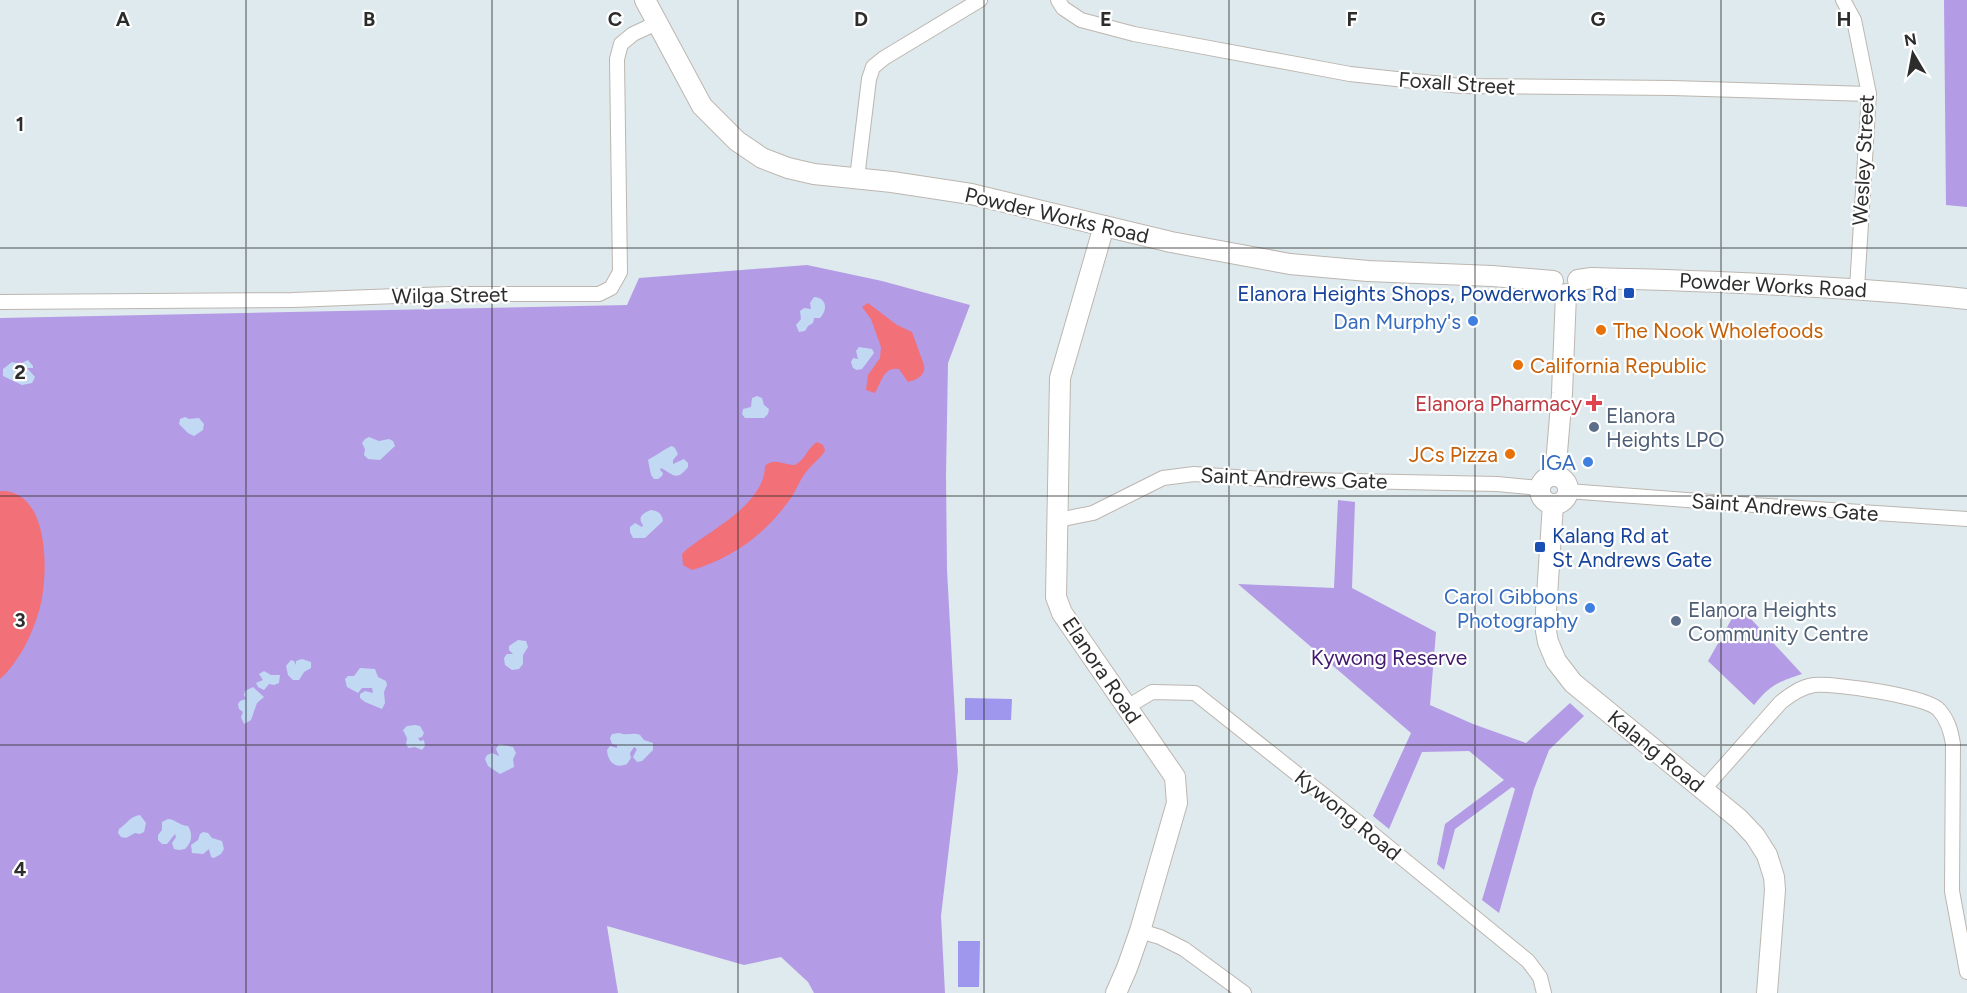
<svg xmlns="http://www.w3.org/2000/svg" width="1967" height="993" viewBox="0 0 1967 993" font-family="Figtree,sans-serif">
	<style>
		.green { fill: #b49be6 }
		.sand { fill: #c2d9f3 }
		.pitch { fill: #9f96ed }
		.water { fill: #f27077 }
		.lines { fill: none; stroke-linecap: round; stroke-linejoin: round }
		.street-casing { stroke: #bdb6af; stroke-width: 16 }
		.secondary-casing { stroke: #bdb6af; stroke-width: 22 }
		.street { stroke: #fff; stroke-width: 14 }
		.secondary { stroke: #fff; stroke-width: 20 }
		.grid { fill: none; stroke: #2d2d2d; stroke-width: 1.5; stroke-opacity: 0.55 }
		.transit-dot { fill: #1a4fb4; stroke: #fff; stroke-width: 2 }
		.shop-dot { fill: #3f7fe0; stroke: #fff; stroke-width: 2 }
		.food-dot { fill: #e8710a; stroke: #fff; stroke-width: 2 }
		.health-dot { fill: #e0444e; stroke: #fff; stroke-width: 2 }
		.service-dot { fill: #5c6f8a; stroke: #fff; stroke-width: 2 }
		.labels { text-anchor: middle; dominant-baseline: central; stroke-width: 4.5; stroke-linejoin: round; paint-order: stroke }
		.street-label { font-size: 21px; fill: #2d2d2d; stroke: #fff }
		.transit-label { font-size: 21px; fill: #164399; stroke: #fff; text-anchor: end }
		.shop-label { font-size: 21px; fill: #366cbe; stroke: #fff; text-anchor: end }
		.food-label { font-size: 21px; fill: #c56008; stroke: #fff; text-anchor: start }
		.health-label { font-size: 21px; fill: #be3a42; stroke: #fff; text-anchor: end }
		.service-label { font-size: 21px; fill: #4e5e75; stroke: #fff; text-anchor: start }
		.park-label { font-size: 21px; fill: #41196d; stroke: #fff }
		.grid-label { font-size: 20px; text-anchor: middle; font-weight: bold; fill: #2d2d2d; stroke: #fff; stroke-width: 4.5; stroke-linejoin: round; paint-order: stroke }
	</style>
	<rect width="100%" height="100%" fill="#dfeaee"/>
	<g class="green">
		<polygon points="1944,0 1967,0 1967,207 1946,205"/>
		<polygon points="807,265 882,281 970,305 948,363 946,475 947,570 958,771 941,916 945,993 814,993 808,982 781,957 744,965 607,926 618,993 0,993 0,318 627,305 639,278"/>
		<polygon points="1338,500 1355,502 1352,588 1436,632 1430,705 1473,724 1526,743 1570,703 1584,716 1549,750 1534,789 1499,913 1482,900 1515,789 1512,787 1455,829 1444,870 1437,864 1445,824 1504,780 1469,751 1422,752 1389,829 1373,816 1411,733 1238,584 1334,588"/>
		<path d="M1739 606 1802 674C1778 682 1770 685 1754 705L1708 661Z"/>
	</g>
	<g class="sand">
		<path d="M814 297C827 298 828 310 820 318H814L813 323 808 326 805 331 799 332 796 325 801 319 800 311 804 308 811 309 810 303Z"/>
		<polygon points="859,347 872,349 874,353 862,369 857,370 853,368 851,362 853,358 858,359 856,351"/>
		<polygon points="28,360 33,366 33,368 27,368 35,377 32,383 22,385 3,376 3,369 12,362 20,364"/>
		<polygon points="757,396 762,398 764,405 769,409 768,414 764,418 745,418 742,414 743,409 751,407 752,398"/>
		<polygon points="185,417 189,419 199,418 204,424 203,430 194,436 188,433 179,424 180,419"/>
		<polygon points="369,437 379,441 389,439 393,441 395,446 380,460 368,459 364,455 365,449 362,443 365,439"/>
		<path d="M672 446 675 448 678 454 673 460V464L684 459 688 463V467C676 483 672 473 661 468L660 470 663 473 662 476 658 479H654L651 475 648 460C652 458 668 447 672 446Z"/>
		<path d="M651 510C659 511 662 514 663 521L645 538H633L630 532V527L635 523 642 527 643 525C637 517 643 513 651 510Z"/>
		<polygon points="518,640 526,641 528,647 523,655 523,664 519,669 512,670 505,665 504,658 507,654 513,654 509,650 509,646"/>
		<polygon points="302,659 311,662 311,668 304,672 299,680 293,680 288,675 286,666 291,660 294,661 296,665 296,661"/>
		<polygon points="360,668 375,669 378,677 386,681 387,685 384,692 385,703 382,709 365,702 360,698 360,694 365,691 373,693 372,688 362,688 358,693 347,687 345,679 348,676 354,676"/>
		<polygon points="264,671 271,675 280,675 279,683 274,685 269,684 264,690 258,687 256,683 263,680 259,674"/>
		<polygon points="253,687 264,697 257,703 251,720 244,724 241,717 243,712 239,709 238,704 240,701 246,699 244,695 245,691"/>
		<polygon points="415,725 420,726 424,733 422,737 418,738 420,741 424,740 425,746 422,750 415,747 409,748 406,745 407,738 403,730 407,726"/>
		<path d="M619 733C628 736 632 732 640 735L644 740 653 743V750L642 761 637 762 633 757 637 749 634 747 630 753 631 758 627 764C615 769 608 762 607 750L610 746 617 748V745L612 744 610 738 612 734Z"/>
		<polygon points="499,744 513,747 516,753 513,759 514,767 500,774 488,766 485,759 487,755 492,753 499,756 496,749"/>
		<path d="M140 815 146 823 144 832 140 834 135 833 126 838 121 837 118 833 119 829C127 824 130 816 140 815Z"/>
		<path d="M168 819C175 819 178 825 188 826 193 834 192 842 185 849L179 850 174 849 172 843 176 837 175 834 167 844H162L158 840V835L162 830V822Z"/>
		<polygon points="203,832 208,833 212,838 222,841 224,849 221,854 214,858 211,857 209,849 203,854 192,853 191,845 198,840 200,834"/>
	</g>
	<g class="pitch">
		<polygon points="965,698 1012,699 1011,720 965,720"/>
		<polygon points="958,941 980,941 979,987 958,987"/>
	</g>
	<g class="water">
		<path d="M868 303 897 325 912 332 924 365C926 375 917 380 908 382L899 369C883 367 882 382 875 393L866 390 868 375 880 358 881 347 871 319 862 307Z"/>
		<path d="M817 442 823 445 825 450 823 454C816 462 808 468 802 478 797 486 794 495 788 502 763 536 732 558 692 570L683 565 682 554 687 549C713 529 765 503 765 466 773 457 784 465 795 465 807 458 807 448 817 442Z"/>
		<path d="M0 491C51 489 49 578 39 611 32 635 19 662 0 679Z"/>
	</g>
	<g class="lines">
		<g class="street-casing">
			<g id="street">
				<polyline points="1058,0 1063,8 1081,20 1134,34 1350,74 1461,86 1672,88 1869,94"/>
				<polyline points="1843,0 1854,20 1869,94 1857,288"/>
				<polyline points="857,178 869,79 873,67 884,58 980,0"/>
				<polyline points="0,302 293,300 449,294 599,294 611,288 620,272 617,59 621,44 633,34 657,23"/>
				<polyline points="1568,491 1739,504 1967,519"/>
				<polyline points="1058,520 1093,513 1163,478 1194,474 1263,479 1497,484 1539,488"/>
				<polyline points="1127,707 1152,692 1195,693 1369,831 1528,961 1540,977 1544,993"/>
				<path d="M1703 790 1781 702C1791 694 1801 687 1814 685 1834 683 1927 696 1939 710 1948 720 1951 731 1953 744L1952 891 1967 972"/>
				<polyline points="1140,931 1160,937 1184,949 1244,993"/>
			</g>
		</g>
		<g class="secondary-casing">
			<g id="secondary">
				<polyline points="645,0 702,106 737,141 762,158 788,168 814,174 892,182 971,194 1171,242 1290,264 1368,271 1492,276 1553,281"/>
				<polyline points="1104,226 1060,378 1056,597 1062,613 1175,777 1177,803 1140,931 1127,968 1116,993"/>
				<path d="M1578 280 1592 278C1718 281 1842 286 1967 299"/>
				<circle cx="1554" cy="490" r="14"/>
				<polyline points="1555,476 1562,393 1566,294"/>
				<polyline points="1553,504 1546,611 1546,631 1548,642 1556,661 1573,683 1739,819 1755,836 1767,855 1774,877 1775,890 1767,993"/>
			</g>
		</g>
		<use href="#street" class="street"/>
		<use href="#secondary" class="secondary"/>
	</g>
	<path class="grid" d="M246 0V993M492 0V993M738 0V993M984 0V993M1229 0V993M1475 0V993M1721 0V993M0 248H1967M0 496H1967M0 745H1967"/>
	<g class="transit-dot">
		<rect x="1623" y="287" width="12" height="12" rx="3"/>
		<rect x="1534" y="541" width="12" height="12" rx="3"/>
	</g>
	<g class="shop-dot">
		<circle cx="1473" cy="321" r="6"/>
		<circle cx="1588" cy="462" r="6"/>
		<circle cx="1590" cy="608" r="6"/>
	</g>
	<g class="food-dot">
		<circle cx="1601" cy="330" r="6"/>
		<circle cx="1518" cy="365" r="6"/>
		<circle cx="1510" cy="454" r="6"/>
	</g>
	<path class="health-dot" d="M1591 394h6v6h6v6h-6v6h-6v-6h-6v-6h6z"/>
	<g class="service-dot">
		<circle cx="1594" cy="427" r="6"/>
		<circle cx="1676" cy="621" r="6"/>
	</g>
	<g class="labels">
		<g class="street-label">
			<text transform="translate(1457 83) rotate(4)">Foxall Street</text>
			<text transform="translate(1863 160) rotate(-87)">Wesley Street</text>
			<text transform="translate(1057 215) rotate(13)">Powder Works Road</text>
			<text transform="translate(1773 285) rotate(3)">Powder Works Road</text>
			<text transform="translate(450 295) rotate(-1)">Wilga Street</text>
			<text transform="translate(1294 478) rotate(2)">Saint Andrews Gate</text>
			<text transform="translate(1785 507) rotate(4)">Saint Andrews Gate</text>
			<text transform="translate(1102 670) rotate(56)">Elanora Road</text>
			<text transform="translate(1656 751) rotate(39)">Kalang Road</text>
			<text transform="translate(1348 815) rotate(39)">Kywong Road</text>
		</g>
		<g class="transit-label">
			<text x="1617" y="293">Elanora Heights Shops, Powderworks Rd</text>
			<text x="1552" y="535" text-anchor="start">Kalang Rd at<tspan x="1552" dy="24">St Andrews Gate</tspan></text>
		</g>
		<g class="shop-label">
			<text x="1461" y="321">Dan Murphy's</text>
			<text x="1576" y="462">IGA</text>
			<text x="1578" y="596">Carol Gibbons<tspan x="1578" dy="24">Photography</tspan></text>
		</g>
		<g class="food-label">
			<text x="1613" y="330">The Nook Wholefoods</text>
			<text x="1530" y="365">California Republic</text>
			<text x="1498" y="454" text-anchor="end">JCs Pizza</text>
		</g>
		<g class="health-label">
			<text x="1582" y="403">Elanora Pharmacy</text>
		</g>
		<g class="service-label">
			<text x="1606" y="415">Elanora<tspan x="1606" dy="24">Heights LPO</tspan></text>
			<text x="1688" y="609">Elanora Heights<tspan x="1688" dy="24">Community Centre</tspan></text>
		</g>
		<g class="park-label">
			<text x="1389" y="657">Kywong Reserve</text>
		</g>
	</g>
	<g class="grid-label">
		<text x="123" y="26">A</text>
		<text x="369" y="26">B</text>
		<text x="615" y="26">C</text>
		<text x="861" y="26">D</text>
		<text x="1106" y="26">E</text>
		<text x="1352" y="26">F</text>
		<text x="1598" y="26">G</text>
		<text x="1844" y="26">H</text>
		<text x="20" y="131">1</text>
		<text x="20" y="379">2</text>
		<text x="20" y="627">3</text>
		<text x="20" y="876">4</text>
	</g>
	<g transform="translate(1913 54) rotate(350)" stroke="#ffffff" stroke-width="4.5" paint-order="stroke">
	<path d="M0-4.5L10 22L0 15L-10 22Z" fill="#2d2d2d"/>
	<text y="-9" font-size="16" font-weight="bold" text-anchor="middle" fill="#2d2d2d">N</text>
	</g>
</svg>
